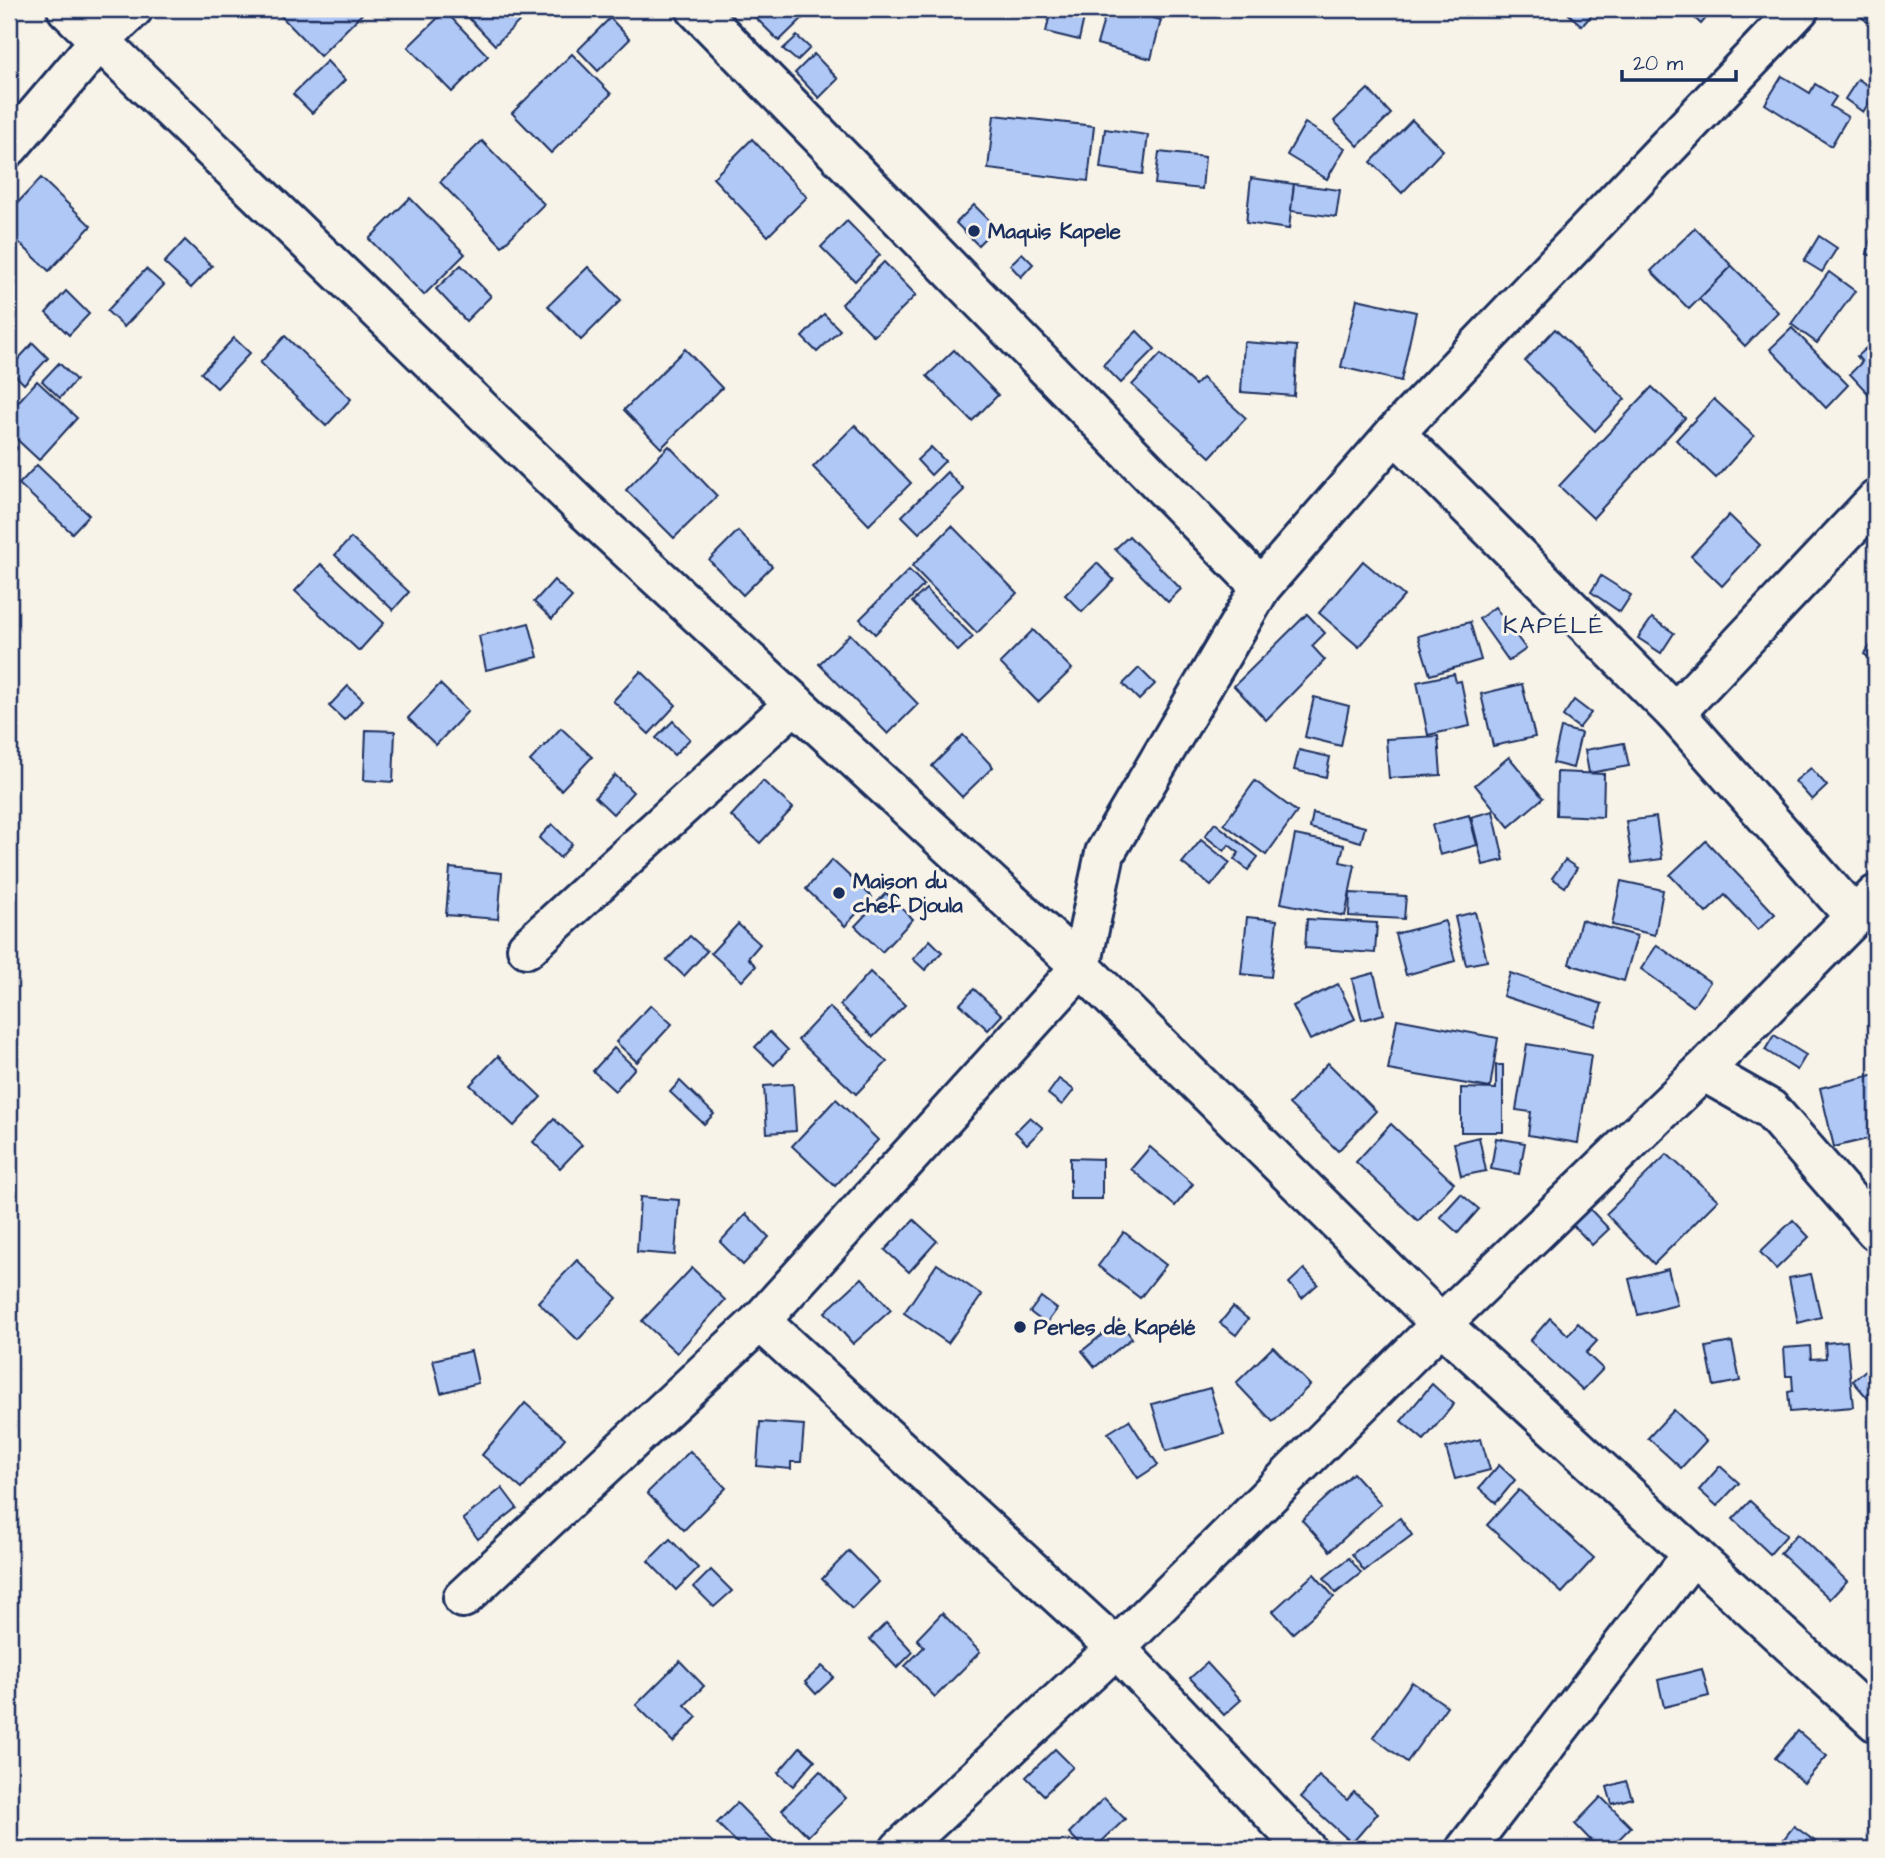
<svg xmlns="http://www.w3.org/2000/svg" width="1885" height="1858" viewBox="0 0 1885 1858" font-family="'Architects Daughter',sans-serif">
	<style>
		.building { fill: #b0c8f6; stroke: #1b2f5e; stroke-width: 2 }
		.lines { fill: none; stroke-linecap: round; stroke-linejoin: round }
		.minor-casing { stroke: #1b2f5e; stroke-width: 44 }
		.minor { stroke: #f7f3e8; stroke-width: 38 }
		.poi-dot { fill: #1b2f5e; stroke: #f7f3e8; stroke-width: 2.5 }
		.labels { text-anchor: middle; dominant-baseline: central; stroke-width: 6; stroke-linejoin: round; paint-order: stroke }
		.poi-label { font-size: 21px; font-weight: bold; fill: #1b2f5e; stroke: #f7f3e8; text-anchor: start }
		.quarter-label { font-size: 24px; letter-spacing: 2px; fill: #1b2f5e; stroke: #f7f3e8 }
	</style>
	<rect width="100%" height="100%" fill="#f7f3e8"/>
	<filter id="ink" filterUnits="userSpaceOnUse"><feTurbulence type="fractalNoise" baseFrequency=".0143" numOctaves="2"/><feDisplacementMap in="SourceGraphic" scale="14" xChannelSelector="R" yChannelSelector="G"/><feConvolveMatrix kernelMatrix="1 2 1 2 8 2 1 2 1" color-interpolation-filters="sRGB"/></filter>
	<g filter="url(#ink)">
		<g class="building">
			<polygon points="274,9 357,9 362,14 320,56"/>
			<polygon points="460,9 532,9 495,45"/>
			<polygon points="747,9 812,9 779,41"/>
			<polygon points="1051,9 1086,9 1079,40 1046,32"/>
			<polygon points="1107,9 1120,9 1161,20 1151,59 1097,44"/>
			<polygon points="1563,9 1597,9 1582,26"/>
			<polygon points="1685,9 1714,9 1701,24"/>
			<polygon points="1853,9 1876,9 1876,30"/>
			<polygon points="445,11 488,56 452,92 408,47"/>
			<polygon points="610,18 630,39 598,71 578,50"/>
			<polygon points="797,36 810,48 797,61 783,49"/>
			<polygon points="572,54 611,94 551,153 512,113"/>
			<polygon points="814,54 838,79 819,98 795,73"/>
			<polygon points="327,61 345,80 312,113 293,94"/>
			<polygon points="1782,76 1810,93 1815,84 1836,97 1830,106 1848,117 1831,146 1765,104"/>
			<polygon points="1858,79 1876,91 1863,112 1845,99"/>
			<polygon points="1368,89 1391,114 1358,146 1334,121"/>
			<polygon points="994,115 1094,126 1088,181 988,169"/>
			<polygon points="1412,120 1443,150 1402,193 1371,162"/>
			<polygon points="1305,123 1345,148 1327,179 1287,155"/>
			<polygon points="1105,129 1148,135 1143,174 1100,168"/>
			<polygon points="752,139 807,197 768,236 713,178"/>
			<polygon points="482,141 544,204 502,246 440,182"/>
			<polygon points="1159,152 1205,157 1202,189 1155,184"/>
			<polygon points="41,178 91,226 49,271 9,233 9,212"/>
			<polygon points="1251,178 1294,184 1289,229 1246,223"/>
			<polygon points="1294,184 1340,190 1336,217 1291,211"/>
			<polygon points="410,198 465,254 424,295 369,239"/>
			<polygon points="974,205 996,227 978,245 956,223"/>
			<polygon points="847,221 880,255 855,281 821,247"/>
			<polygon points="1874,225 1876,226 1876,257 1867,254"/>
			<polygon points="1695,228 1732,266 1689,309 1651,271"/>
			<polygon points="1819,236 1837,248 1822,272 1804,261"/>
			<polygon points="185,240 212,266 191,288 164,263"/>
			<polygon points="1022,253 1033,264 1021,277 1010,265"/>
			<polygon points="884,262 916,295 874,336 842,304"/>
			<polygon points="461,265 491,296 466,321 436,289"/>
			<polygon points="1732,266 1778,312 1745,346 1699,299"/>
			<polygon points="588,267 621,300 581,340 548,306"/>
			<polygon points="146,269 164,285 124,327 107,311"/>
			<polygon points="1829,272 1855,291 1817,343 1791,324"/>
			<polygon points="66,291 89,314 69,335 46,313"/>
			<polygon points="1357,299 1416,312 1401,381 1341,367"/>
			<polygon points="824,314 840,330 817,352 802,337"/>
			<polygon points="1792,328 1848,385 1826,408 1770,349"/>
			<polygon points="1555,329 1625,399 1595,431 1525,361"/>
			<polygon points="1137,331 1155,349 1121,383 1103,365"/>
			<polygon points="285,336 351,399 326,426 260,363"/>
			<polygon points="234,338 250,353 217,388 201,373"/>
			<polygon points="1876,339 1876,402 1850,374 1862,362 1857,356"/>
			<polygon points="1244,342 1297,346 1294,396 1241,392"/>
			<polygon points="33,343 48,358 24,384 9,369"/>
			<polygon points="685,349 722,388 661,448 624,410"/>
			<polygon points="954,350 998,395 972,421 927,376"/>
			<polygon points="1161,354 1195,385 1202,378 1246,418 1210,457 1132,385"/>
			<polygon points="59,363 76,380 60,398 42,381"/>
			<polygon points="37,381 77,418 39,460 9,432 9,412"/>
			<polygon points="1652,387 1685,418 1593,518 1559,486"/>
			<polygon points="1714,399 1754,436 1716,478 1676,440"/>
			<polygon points="855,425 911,483 869,525 813,467"/>
			<polygon points="9,440 17,448 9,458"/>
			<polygon points="669,446 717,496 674,538 626,490"/>
			<polygon points="931,447 945,461 931,475 917,460"/>
			<polygon points="37,465 89,515 72,533 19,484"/>
			<polygon points="947,472 964,490 919,533 902,516"/>
			<polygon points="1729,515 1760,545 1722,586 1691,556"/>
			<polygon points="952,526 1017,593 977,633 912,566"/>
			<polygon points="738,531 772,566 743,595 709,560"/>
			<polygon points="1129,536 1181,589 1168,602 1115,549"/>
			<polygon points="351,538 409,592 393,610 335,555"/>
			<polygon points="1363,561 1404,596 1359,647 1319,613"/>
			<polygon points="1097,563 1114,580 1082,612 1065,595"/>
			<polygon points="321,564 384,623 359,651 295,591"/>
			<polygon points="909,570 924,585 875,634 860,619"/>
			<polygon points="1601,576 1631,595 1620,612 1591,592"/>
			<polygon points="554,580 572,597 552,619 534,602"/>
			<polygon points="926,589 973,637 958,651 912,602"/>
			<polygon points="1495,607 1526,649 1509,661 1479,619"/>
			<polygon points="1307,614 1325,633 1312,646 1325,660 1266,720 1234,686"/>
			<polygon points="1652,618 1674,633 1661,653 1638,638"/>
			<polygon points="1470,622 1481,660 1430,675 1418,636"/>
			<polygon points="529,623 538,657 486,670 479,636"/>
			<polygon points="1033,630 1072,669 1038,702 1000,663"/>
			<polygon points="850,634 918,704 888,734 819,664"/>
			<polygon points="1876,639 1876,663 1864,654"/>
			<polygon points="1139,668 1155,684 1139,700 1123,684"/>
			<polygon points="641,671 676,705 649,734 613,701"/>
			<polygon points="1454,674 1456,682 1461,681 1470,726 1428,735 1417,682"/>
			<polygon points="440,684 468,711 436,745 408,718"/>
			<polygon points="1522,684 1535,737 1493,746 1481,694"/>
			<polygon points="348,686 363,700 344,720 329,706"/>
			<polygon points="1314,697 1349,706 1341,746 1305,737"/>
			<polygon points="1574,700 1591,713 1579,728 1563,716"/>
			<polygon points="673,721 690,739 674,755 656,738"/>
			<polygon points="561,728 592,757 561,790 530,761"/>
			<polygon points="1561,728 1581,733 1573,768 1553,763"/>
			<polygon points="366,730 395,731 393,782 364,780"/>
			<polygon points="963,735 993,767 962,797 932,766"/>
			<polygon points="1438,736 1441,775 1389,778 1386,739"/>
			<polygon points="1624,743 1629,766 1589,773 1585,750"/>
			<polygon points="1299,750 1330,757 1326,777 1294,770"/>
			<polygon points="1509,757 1543,798 1509,827 1475,785"/>
			<polygon points="1811,768 1827,786 1812,800 1795,781"/>
			<polygon points="1557,772 1604,774 1603,817 1556,815"/>
			<polygon points="615,775 633,792 613,814 595,797"/>
			<polygon points="763,781 793,808 760,843 731,816"/>
			<polygon points="1255,781 1297,812 1266,855 1224,824"/>
			<polygon points="1493,811 1504,860 1483,865 1471,817"/>
			<polygon points="1313,813 1365,827 1361,842 1310,828"/>
			<polygon points="1469,815 1477,845 1440,855 1432,825"/>
			<polygon points="1656,817 1662,859 1632,863 1626,821"/>
			<polygon points="1215,823 1258,857 1248,870 1234,859 1239,853 1229,845 1224,851 1205,836"/>
			<polygon points="552,824 572,844 560,858 539,838"/>
			<polygon points="1295,835 1344,845 1340,862 1355,865 1345,916 1281,903"/>
			<polygon points="1201,840 1230,863 1211,886 1182,863"/>
			<polygon points="1706,841 1775,914 1758,930 1725,895 1706,913 1670,875"/>
			<polygon points="832,860 872,897 845,926 806,889"/>
			<polygon points="1565,860 1577,868 1565,887 1552,878"/>
			<polygon points="450,868 502,873 498,919 446,915"/>
			<polygon points="1621,881 1663,890 1655,935 1612,925"/>
			<polygon points="886,893 913,919 882,952 855,926"/>
			<polygon points="1350,893 1406,896 1404,919 1349,916"/>
			<polygon points="1475,912 1487,961 1466,965 1455,917"/>
			<polygon points="1247,917 1277,920 1271,977 1241,974"/>
			<polygon points="1307,919 1377,923 1375,953 1305,948"/>
			<polygon points="1581,920 1637,936 1624,981 1569,964"/>
			<polygon points="1445,921 1455,961 1406,975 1395,934"/>
			<polygon points="738,924 760,944 748,958 756,966 742,981 711,953"/>
			<polygon points="690,936 707,951 684,976 667,960"/>
			<polygon points="930,940 942,952 925,970 913,959"/>
			<polygon points="1657,945 1710,982 1693,1006 1641,969"/>
			<polygon points="870,972 905,1005 873,1037 840,1005"/>
			<polygon points="1374,973 1384,1014 1362,1020 1352,979"/>
			<polygon points="1510,973 1602,1004 1595,1026 1503,996"/>
			<polygon points="1338,984 1355,1019 1310,1040 1293,1006"/>
			<polygon points="974,989 1002,1015 988,1030 960,1004"/>
			<polygon points="651,1005 672,1024 637,1062 616,1042"/>
			<polygon points="829,1007 887,1062 856,1094 798,1040"/>
			<polygon points="1397,1019 1498,1038 1490,1088 1388,1070"/>
			<polygon points="770,1032 788,1050 774,1065 755,1047"/>
			<polygon points="1774,1035 1806,1055 1797,1070 1765,1050"/>
			<polygon points="1527,1044 1591,1055 1578,1143 1528,1135 1531,1112 1516,1110"/>
			<polygon points="614,1048 635,1068 615,1091 593,1071"/>
			<polygon points="498,1056 541,1097 514,1126 470,1085"/>
			<polygon points="1328,1063 1376,1111 1338,1151 1289,1104"/>
			<polygon points="1496,1065 1503,1065 1503,1132 1461,1132 1461,1088 1496,1089"/>
			<polygon points="1876,1074 1876,1137 1834,1147 1820,1088"/>
			<polygon points="1059,1079 1074,1090 1062,1105 1048,1094"/>
			<polygon points="680,1081 714,1114 704,1124 670,1092"/>
			<polygon points="793,1084 796,1131 767,1133 764,1086"/>
			<polygon points="836,1099 878,1140 835,1186 792,1146"/>
			<polygon points="1030,1117 1043,1128 1027,1144 1015,1132"/>
			<polygon points="554,1119 582,1145 560,1168 533,1142"/>
			<polygon points="1391,1124 1454,1183 1418,1221 1356,1162"/>
			<polygon points="1479,1137 1486,1171 1461,1176 1454,1143"/>
			<polygon points="1496,1138 1525,1143 1519,1174 1491,1169"/>
			<polygon points="1150,1147 1193,1184 1175,1206 1131,1169"/>
			<polygon points="1667,1154 1718,1200 1654,1264 1606,1214"/>
			<polygon points="1070,1158 1102,1159 1102,1199 1070,1199"/>
			<polygon points="1461,1194 1479,1209 1458,1233 1440,1217"/>
			<polygon points="640,1197 679,1200 675,1255 637,1252"/>
			<polygon points="1587,1206 1609,1229 1592,1245 1571,1223"/>
			<polygon points="746,1214 769,1237 743,1265 720,1242"/>
			<polygon points="914,1220 937,1241 909,1272 885,1250"/>
			<polygon points="1793,1220 1809,1237 1776,1269 1760,1252"/>
			<polygon points="1124,1232 1166,1265 1140,1298 1098,1266"/>
			<polygon points="577,1260 617,1298 578,1340 538,1302"/>
			<polygon points="937,1264 982,1295 948,1343 904,1313"/>
			<polygon points="692,1268 725,1300 677,1353 642,1321"/>
			<polygon points="1304,1269 1318,1284 1302,1298 1289,1283"/>
			<polygon points="1668,1269 1677,1305 1638,1315 1629,1279"/>
			<polygon points="1811,1274 1821,1317 1798,1323 1789,1278"/>
			<polygon points="862,1278 891,1310 853,1344 825,1312"/>
			<polygon points="1041,1297 1057,1309 1046,1324 1030,1312"/>
			<polygon points="1233,1307 1248,1319 1236,1335 1220,1323"/>
			<polygon points="1550,1318 1568,1335 1578,1323 1597,1341 1586,1353 1603,1369 1583,1390 1530,1341"/>
			<polygon points="1119,1321 1132,1338 1095,1367 1082,1351"/>
			<polygon points="1847,1341 1853,1407 1790,1412 1788,1392 1793,1391 1792,1376 1786,1376 1784,1348 1810,1346 1811,1359 1826,1358 1825,1343"/>
			<polygon points="1732,1342 1740,1381 1714,1386 1706,1347"/>
			<polygon points="1273,1347 1310,1385 1273,1422 1236,1383"/>
			<polygon points="471,1351 478,1383 441,1393 433,1360"/>
			<polygon points="1876,1361 1876,1408 1853,1381"/>
			<polygon points="1432,1384 1454,1404 1424,1440 1401,1421"/>
			<polygon points="1210,1388 1224,1434 1166,1451 1152,1404"/>
			<polygon points="525,1403 565,1438 522,1489 482,1455"/>
			<polygon points="1674,1410 1706,1441 1681,1468 1648,1438"/>
			<polygon points="1129,1420 1158,1465 1138,1478 1108,1433"/>
			<polygon points="760,1422 804,1425 801,1462 791,1462 791,1469 757,1466"/>
			<polygon points="1481,1439 1490,1470 1455,1479 1446,1448"/>
			<polygon points="690,1451 726,1488 684,1530 647,1493"/>
			<polygon points="1499,1465 1515,1480 1496,1503 1479,1488"/>
			<polygon points="1720,1466 1739,1483 1717,1506 1699,1490"/>
			<polygon points="1353,1473 1381,1504 1330,1551 1302,1520"/>
			<polygon points="502,1488 517,1508 478,1539 463,1519"/>
			<polygon points="1519,1490 1594,1558 1562,1593 1487,1525"/>
			<polygon points="1750,1501 1787,1535 1770,1554 1733,1519"/>
			<polygon points="1400,1518 1412,1535 1364,1571 1352,1554"/>
			<polygon points="1797,1534 1847,1581 1830,1599 1780,1553"/>
			<polygon points="670,1539 698,1568 676,1590 648,1561"/>
			<polygon points="849,1551 879,1582 852,1609 822,1579"/>
			<polygon points="1349,1558 1361,1573 1336,1593 1324,1578"/>
			<polygon points="711,1570 732,1591 714,1607 694,1587"/>
			<polygon points="1314,1574 1334,1597 1293,1633 1273,1611"/>
			<polygon points="942,1613 980,1652 935,1697 905,1666 924,1647 917,1639"/>
			<polygon points="886,1623 913,1652 897,1668 870,1639"/>
			<polygon points="680,1661 704,1686 685,1705 697,1717 673,1742 636,1705"/>
			<polygon points="1207,1663 1241,1700 1224,1715 1190,1678"/>
			<polygon points="822,1666 834,1677 816,1694 805,1682"/>
			<polygon points="1702,1669 1709,1696 1664,1707 1658,1680"/>
			<polygon points="1412,1682 1447,1706 1407,1762 1373,1737"/>
			<polygon points="1798,1731 1827,1756 1804,1783 1775,1758"/>
			<polygon points="800,1747 815,1760 793,1786 778,1773"/>
			<polygon points="1055,1749 1073,1767 1044,1795 1026,1777"/>
			<polygon points="820,1771 846,1798 808,1836 782,1810"/>
			<polygon points="1319,1776 1347,1800 1354,1792 1378,1813 1352,1843 1301,1797"/>
			<polygon points="1626,1781 1632,1798 1612,1804 1607,1787"/>
			<polygon points="1601,1797 1631,1827 1609,1849 1599,1849 1575,1824"/>
			<polygon points="1104,1798 1125,1819 1094,1849 1085,1849 1069,1833"/>
			<polygon points="737,1803 782,1849 743,1849 717,1823"/>
			<polygon points="1794,1826 1816,1842 1811,1849 1776,1849"/>
			<polygon points="633,1842 640,1849 626,1849"/>
		</g>
		<g class="lines">
			<g class="minor-casing">
				<g id="minor">
					<polyline points="67,9 585,510 1081,967 1441,1324 1876,1722"/>
					<polyline points="696,9 1261,587"/>
					<polyline points="9,147 99,41 133,9"/>
					<polyline points="1395,433 1675,713 1855,917"/>
					<polyline points="1675,713 1876,500"/>
					<polyline points="527,948 795,703"/>
					<polyline points="1703,1071 1770,1109 1876,1231"/>
					<polyline points="760,1321 1116,1648 1306,1849"/>
					<polyline points="463,1598 760,1321 1081,967 1105,853 1261,587 1395,433 1799,9"/>
					<polyline points="900,1849 1116,1648 1441,1324 1703,1071 1876,895"/>
					<polyline points="1466,1849 1693,1554"/>
				</g>
			</g>
			<use href="#minor" class="minor"/>
		</g>
	</g>
	<g class="poi-dot">
		<circle cx="974" cy="231" r="7"/>
		<circle cx="839" cy="893" r="7"/>
		<circle cx="1020" cy="1327" r="7"/>
	</g>
	<g class="labels">
		<g class="poi-label">
			<text x="988" y="231">Maquis Kapele</text>
			<text x="853" y="881">Maison du<tspan x="853" dy="24">chef Djoula</tspan></text>
			<text x="1034" y="1327">Perles de Kapélé</text>
		</g>
		<g class="quarter-label">
			<text x="1554" y="626">KAPÉLÉ</text>
		</g>
	</g>
	<rect width="1885" height="1858" fill="none" stroke="#f7f3e8" stroke-width="35"/>
	<rect x="18" y="18" width="1850" height="1823" fill="none" stroke="#1b2f5e" stroke-width="2.5" filter="url(#ink)"/>
	<path d="M1622 70v10h114v-10" fill="none" stroke="#1b2f5e" stroke-width="3.5"/>
	<text x="1633" y="70" font-size="21" fill="#1b2f5e" stroke="#f7f3e8" stroke-width="5" paint-order="stroke">20 m</text>
</svg>
